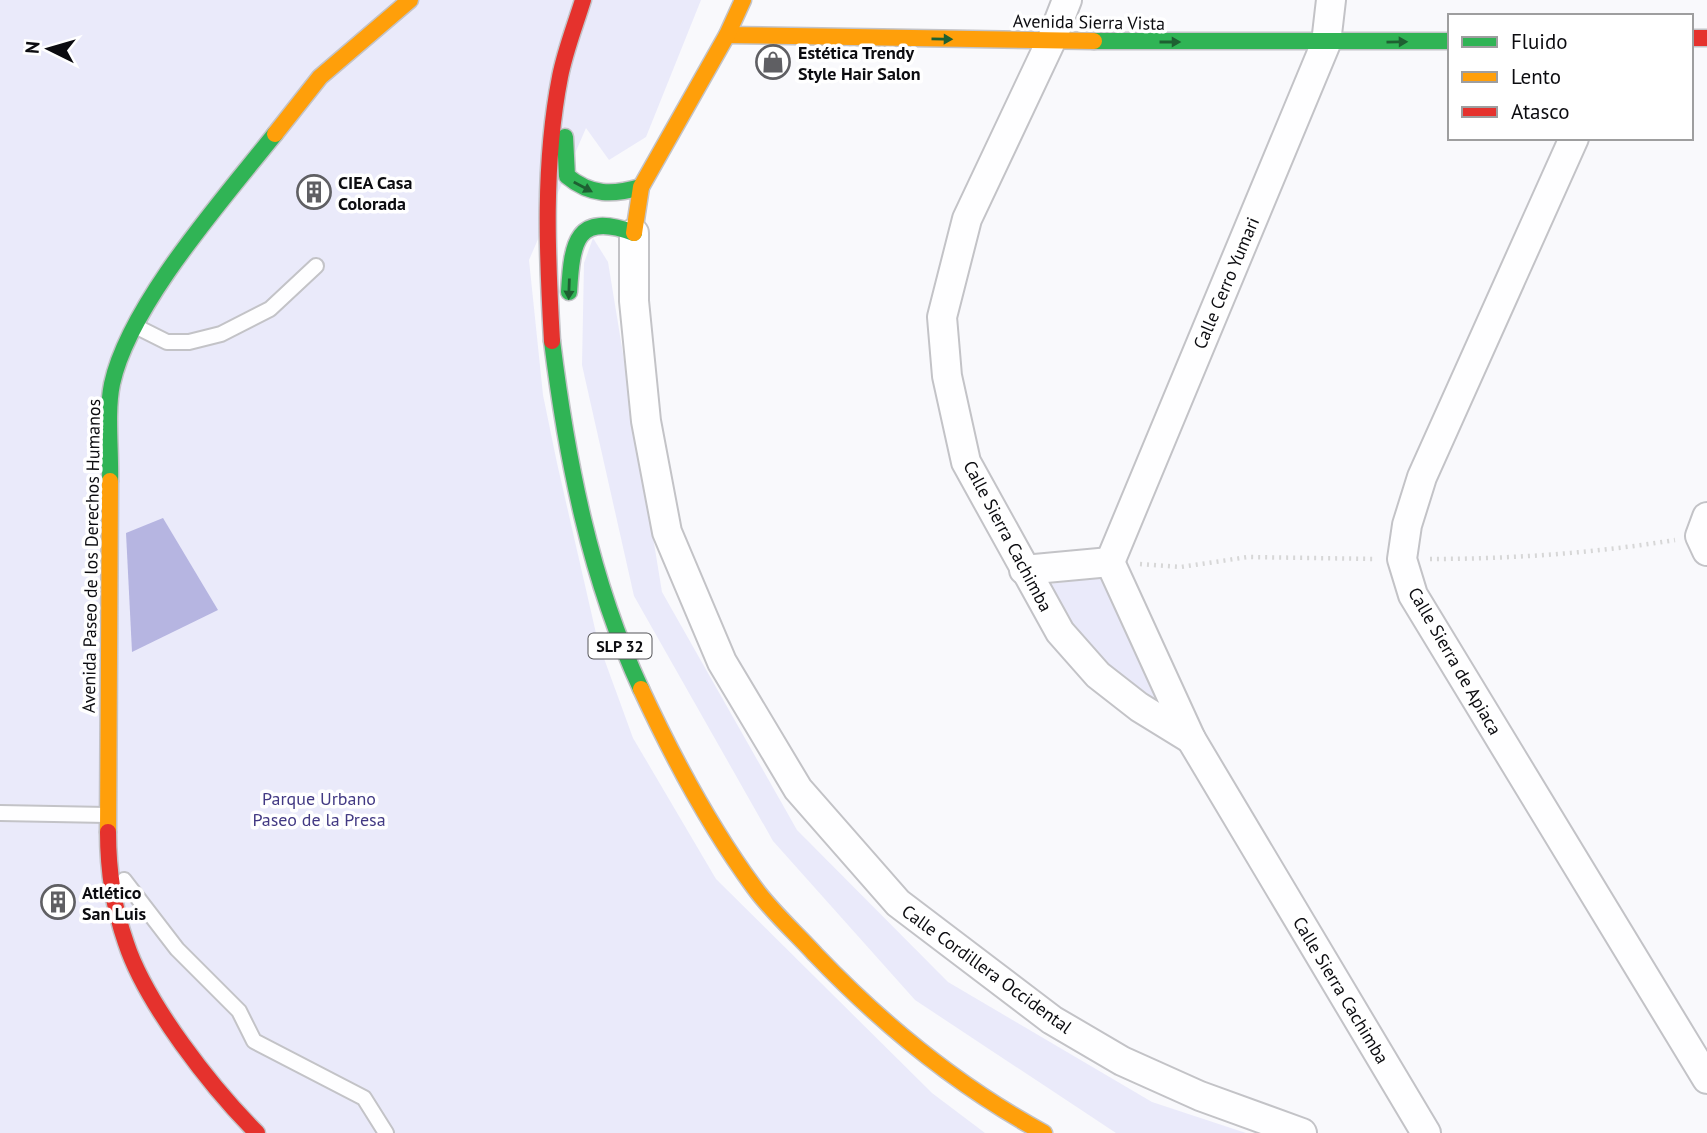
<svg xmlns="http://www.w3.org/2000/svg" width="1707" height="1133" viewBox="0 0 1707 1133" font-family="'PT Sans',sans-serif">
	<style>
		.green { fill: #eaeafa }
		.water { fill: #b6b5e1 }
		.lines { fill: none; stroke-linecap: round; stroke-linejoin: round }
		.lane-casing { stroke: #c3c3c7; stroke-width: 18 }
		.street-casing { stroke: #c3c3c7; stroke-width: 32 }
		.fast-casing { stroke: #c3c3c7; stroke-width: 19 }
		.slow-casing { stroke: #c3c3c7; stroke-width: 19 }
		.jam-casing { stroke: #c3c3c7; stroke-width: 19 }
		.path { stroke: #d7d7d7; stroke-width: 4.5; stroke-dasharray: 2 5; stroke-linecap: butt }
		.lane { stroke: #fefeff; stroke-width: 14 }
		.street { stroke: #fefeff; stroke-width: 28 }
		.fast { stroke: #30b455; stroke-width: 16 }
		.slow { stroke: #ff9f0a; stroke-width: 16 }
		.jam { stroke: #e5322d; stroke-width: 16 }
		.oneway { fill: #1e6032 }
		.labels { text-anchor: middle; dominant-baseline: central; stroke-width: 7; stroke-linejoin: round; paint-order: stroke }
		.shield { fill: #fff; stroke: #555558; stroke-width: 2 }
		.shield-label { font-size: 16px; font-weight: bold; fill: #0c0c10 }
		.street-label { font-size: 18px; fill: #0c0c10; stroke: #fff }
		.poi-label { font-size: 18px; font-weight: bold; fill: #0c0c10; stroke: #fff; text-anchor: start }
		.park-label { font-size: 18px; fill: #423983; stroke: #fff }
	</style>
	<rect width="100%" height="100%" fill="#f9f9fc"/>
	<g class="green">
		<polygon points="0,0 701,0 646,137 609,160 586,128 529,260 543,395 557,463 598,642 633,738 716,879 932,1093 985,1133 0,1133"/>
		<polygon points="593,238 608,262 662,592 797,830 948,982 1152,1102 1246,1133 1116,1133 915,1000 773,841 634,596 582,365 584,263"/>
		<path d="M1105 577 1165 705C1131 682 1087 656 1065 619 1059 609 1054 596 1049 584Z"/>
	</g>
	<polygon class="water" points="163,518 218,610 132,652 126,533"/>
	<g class="lines">
		<g class="lane-casing">
			<g id="lane">
				<polyline points="137,327 167,342 189,342 221,334 270,309 316,266"/>
				<polyline points="0,813 107,815"/>
				<polyline points="124,880 177,949 239,1011 254,1041 364,1098 386,1133"/>
			</g>
		</g>
		<g class="street-casing">
			<g id="street">
				<polyline points="1067,0 1051,41 967,219 942,317 947,376 966,462 1060,632 1098,675 1139,707 1191,739"/>
				<polyline points="1574,138 1422,477 1407,525 1402,559 1413,595 1707,1079"/>
				<polyline points="634,233 634,301 646,421 667,532 722,662 798,789 898,903 1052,1020 1122,1061 1200,1096 1302,1133"/>
				<polyline points="1707,517 1700,536 1707,551"/>
				<polyline points="1110,562 1191,739 1426,1133"/>
				<polyline points="1110,562 1326,43 1331,0"/>
				<polyline points="1024,570 1110,562"/>
			</g>
		</g>
		<g class="fast-casing">
			<g id="fast">
				<polyline points="1094,41 1450,41"/>
				<path d="M565 137 567 176C591 196 613 195 641 187"/>
				<path d="M569 292C572 242 576 211 634 233"/>
				<path d="M552 341C567 461 590 579 641 689"/>
				<path d="M110 481C111 450 106 414 112 384 129 305 224 198 275 134"/>
			</g>
		</g>
		<g class="slow-casing">
			<g id="slow">
				<polyline points="727,35 1094,41"/>
				<polyline points="275,134 320,77 410,0"/>
				<polyline points="634,233 641,187 727,35 743,0"/>
				<path d="M641 689C673 758 709 826 754 887 772 912 795 932 815 954 883 1025 957 1086 1044 1133"/>
				<polyline points="108,832 110,481"/>
			</g>
		</g>
		<g class="jam-casing">
			<g id="jam">
				<polyline points="1691,38 1707,38"/>
				<path d="M552 341C547 254 543 164 560 77 565 51 575 26 583 0"/>
				<path d="M108 832C108 868 114 909 126 943 146 1004 212 1088 257 1133"/>
			</g>
		</g>
		<g class="path">
			<path d="M1430 559C1511 559 1595 553 1675 540"/>
			<polyline points="1140,564 1181,567 1248,557 1375,559"/>
		</g>
		<use href="#lane" class="lane"/>
		<use href="#street" class="street"/>
		<use href="#fast" class="fast"/>
		<use href="#slow" class="slow"/>
		<use href="#jam" class="jam"/>
	</g>
	<defs><path id="oneway-solid" d="M-6-.8H1V-3.2L6.5 0L1 3.2V.8H-6Z" transform="scale(1.75)"/></defs>
	<g class="oneway">
		<use href="#oneway-solid" transform="translate(942 39) rotate(1)"/>
		<use href="#oneway-solid" transform="translate(1170 42)"/>
		<use href="#oneway-solid" transform="translate(1397 42) rotate(-1)"/>
		<use href="#oneway-solid" transform="translate(583 187) rotate(28)"/>
		<use href="#oneway-solid" transform="translate(569 289) rotate(92)"/>
	</g>
	<defs>
		<g id="shop-ring" transform="scale(1.75)"><circle r="9.5" fill="#fff" stroke="#5f5f63" stroke-width="1.5"/><path d="M-5-2.5h2.3a2.7 3.5 0 0 1 5.4 0H5L5.5 6h-11ZM-1.5-2.5h3a1.5 2.3 0 0 0-3 0Z" fill="#5f5f63"/></g>
		<g id="building-ring" transform="scale(1.75)"><circle r="9.5" fill="#fff" stroke="#5f5f63" stroke-width="1.5"/><path d="M-4-6H4V6H1V3H-1V6H-4ZM-2.5-4.3h1.7v1.8h-1.7ZM.8-4.3h1.7v1.8H.8ZM-2.5-1h1.7V.8h-1.7ZM.8-1h1.7V.8H.8Z" fill="#5f5f63"/></g>
	</defs>
	<g fill-rule="evenodd">
		<use href="#shop-ring" x="773" y="62"/>
		<use href="#building-ring" x="314" y="192"/>
		<use href="#building-ring" x="58" y="902"/>
	</g>
	<g class="labels">
		<rect class="shield" x="588.5" y="633.5" width="63" height="25" rx="5"/>
		<g class="shield-label">
			<text x="620" y="646">SLP 32</text>
		</g>
		<g class="street-label">
			<text transform="translate(1089 22) rotate(1)">Avenida Sierra Vista</text>
			<text transform="translate(1226 283) rotate(-67)">Calle Cerro Yumari</text>
			<text transform="translate(1008 536) rotate(62)">Calle Sierra Cachimba</text>
			<text transform="translate(91 556) rotate(-89)">Avenida Paseo de los Derechos Humanos</text>
			<text transform="translate(1455 661) rotate(60)">Calle Sierra de Apiaca</text>
			<text transform="translate(987 969) rotate(36)">Calle Cordillera Occidental</text>
			<text transform="translate(1341 990) rotate(59)">Calle Sierra Cachimba</text>
		</g>
		<g class="poi-label">
			<text x="798" y="52">Estética Trendy<tspan x="798" dy="21">Style Hair Salon</tspan></text>
			<text x="338" y="182">CIEA Casa<tspan x="338" dy="21">Colorada</tspan></text>
			<text x="82" y="892">Atlético<tspan x="82" dy="21">San Luis</tspan></text>
		</g>
		<g class="park-label">
			<text x="319" y="798">Parque Urbano<tspan x="319" dy="21">Paseo de la Presa</tspan></text>
		</g>
	</g>
	<rect x="1448" y="14" width="245" height="126" fill="#ffffff" stroke="#9e9e9f" stroke-width="2"/>
	<rect x="1462" y="37" width="35" height="10" fill="#30b455" stroke="#9e9e9f" stroke-width="2"/>
	<text x="1511" y="49" font-size="21" fill="#0c0c10">Fluido</text>
	<rect x="1462" y="72" width="35" height="10" fill="#ff9f0a" stroke="#9e9e9f" stroke-width="2"/>
	<text x="1511" y="84" font-size="21" fill="#0c0c10">Lento</text>
	<rect x="1462" y="107" width="35" height="10" fill="#e5322d" stroke="#9e9e9f" stroke-width="2"/>
	<text x="1511" y="119" font-size="21" fill="#0c0c10">Atasco</text>
	<g transform="translate(49 49) rotate(275)" stroke="#ffffff" stroke-width="5" paint-order="stroke">
	<path d="M0-5L12 26L0 18L-12 26Z" fill="#0c0c10"/>
	<text y="-10" font-size="19" font-weight="bold" text-anchor="middle" fill="#0c0c10">N</text>
	</g>
</svg>
